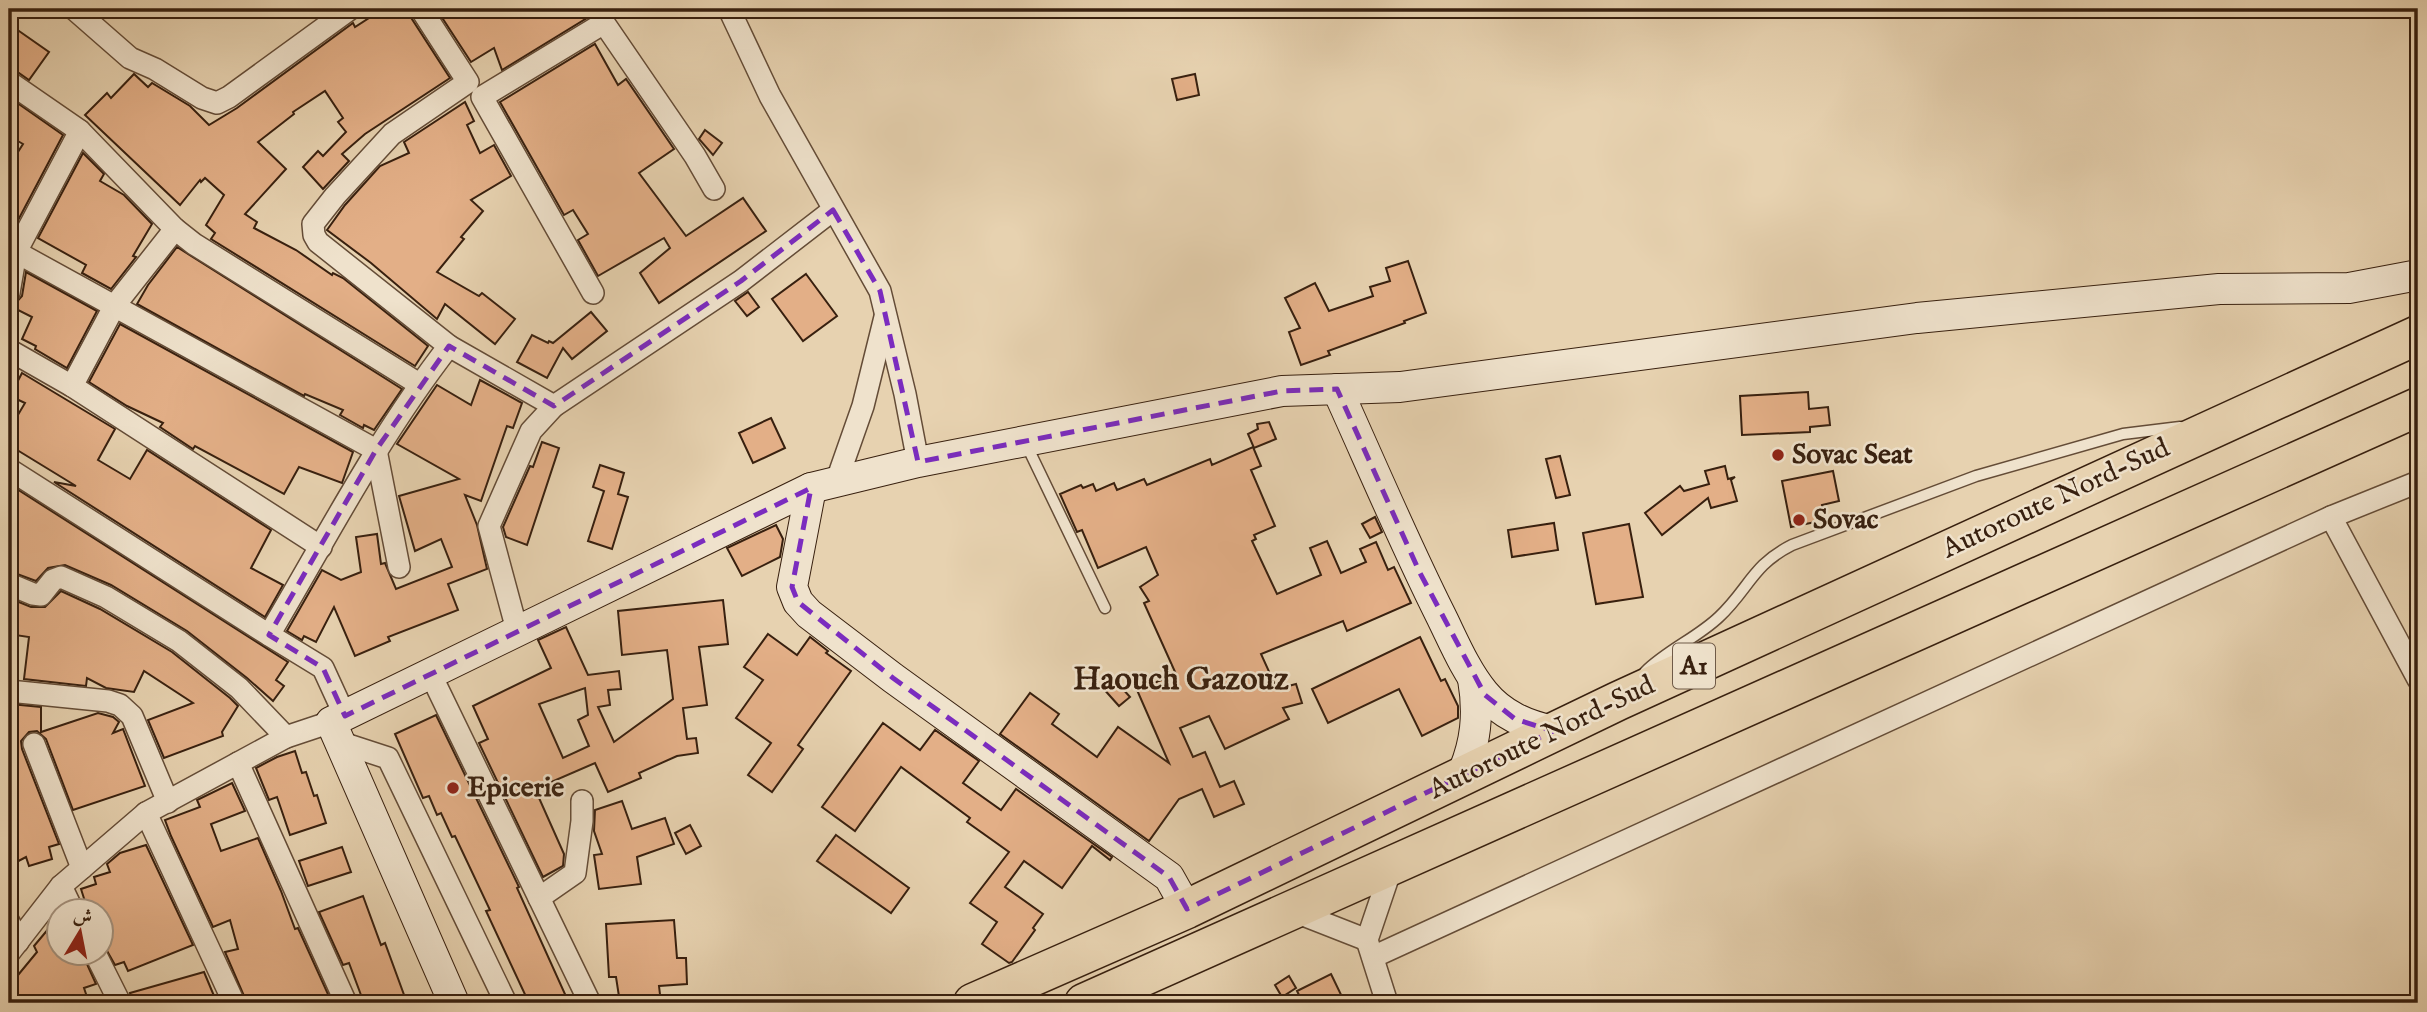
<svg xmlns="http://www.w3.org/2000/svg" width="2427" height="1012" viewBox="0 0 2427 1012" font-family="'IM FELL English',Amiri,serif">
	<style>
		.building { fill: #e3af87; stroke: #38200f; stroke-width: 2; fill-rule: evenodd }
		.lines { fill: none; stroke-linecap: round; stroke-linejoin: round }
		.lane-casing { stroke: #644c37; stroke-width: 13 }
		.street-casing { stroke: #644c37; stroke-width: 24 }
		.secondary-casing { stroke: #38200f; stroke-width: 32 }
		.highway-casing { stroke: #38200f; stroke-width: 41 }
		.lane { stroke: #efe2cc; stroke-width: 10 }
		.street { stroke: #efe2cc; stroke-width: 21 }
		.secondary { stroke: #efe2cc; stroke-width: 30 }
		.highway { stroke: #e7d2b0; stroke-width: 38 }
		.marked { fill: none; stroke: #7b2cbf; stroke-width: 5; stroke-dasharray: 14 9; stroke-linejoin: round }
		.poi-dot { fill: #8f2418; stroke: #efe2cc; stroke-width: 2.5 }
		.labels { text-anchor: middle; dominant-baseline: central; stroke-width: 5; stroke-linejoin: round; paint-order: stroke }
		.shield { fill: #efe2cc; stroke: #6f5a48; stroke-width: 2 }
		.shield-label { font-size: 26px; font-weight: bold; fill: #38200f }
		.poi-label { font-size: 28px; font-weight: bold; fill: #38200f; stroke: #efe2cc; text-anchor: start }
		.street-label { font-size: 28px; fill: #38200f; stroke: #efe2cc }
		.quarter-label { font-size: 32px; font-weight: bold; fill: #38200f; stroke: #efe2cc }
	</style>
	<rect width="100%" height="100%" fill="#e7d2b0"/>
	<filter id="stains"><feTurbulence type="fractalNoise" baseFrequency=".00286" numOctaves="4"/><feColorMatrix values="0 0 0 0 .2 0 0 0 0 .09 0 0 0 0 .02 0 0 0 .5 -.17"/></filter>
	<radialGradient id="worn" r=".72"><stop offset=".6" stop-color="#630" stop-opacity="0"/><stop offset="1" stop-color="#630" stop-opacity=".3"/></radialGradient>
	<g class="building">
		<polygon points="383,9 408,9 410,16 450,78 365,134 342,154 349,161 323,189 303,167 318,151 323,156 346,132 338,122 343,118 325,91 293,112 294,114 258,142 286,169 245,214 257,222 254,228 296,250 332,275 333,273 343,278 428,346 415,366 211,239 215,233 206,225 224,195 205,178 201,182 200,180 180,205 85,115 107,93 111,98 134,74 148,87 152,83 190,106 209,125 237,108 353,23 355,27"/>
		<polygon points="452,9 610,9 597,12 502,70 494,48 471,62 441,16"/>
		<polygon points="9,24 49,52 29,80 16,71 9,69"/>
		<polygon points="595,44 618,85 626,79 674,149 639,173 686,236 743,198 766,231 659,303 640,273 670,248 664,238 598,276 578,240 588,234 573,210 564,215 500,102"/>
		<polygon points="1195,74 1199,95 1177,100 1172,79"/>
		<polygon points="13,100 63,135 15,226 9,222 9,166 23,144 9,136 9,107"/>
		<polygon points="465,102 474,121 467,125 480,153 494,145 511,176 471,200 483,211 461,237 464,239 437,272 479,296 482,293 515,319 495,344 445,304 437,319 371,263 327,230 345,205 380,166 409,153 404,142"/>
		<polygon points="705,130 722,143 713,155 699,139"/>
		<polygon points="83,153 104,174 100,181 124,195 152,224 133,256 136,257 111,289 82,273 86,265 38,238"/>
		<polygon points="177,247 402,389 374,430 364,425 363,428 340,415 343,410 305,394 304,396 137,304 148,285"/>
		<polygon points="1408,261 1426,313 1404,321 1405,323 1328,351 1330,355 1301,365 1289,332 1300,328 1285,298 1315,283 1329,311 1373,296 1370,287 1390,281 1386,268"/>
		<polygon points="26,272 97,311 67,368 35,349 36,346 22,339 32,317 12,307 22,296"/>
		<polygon points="806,274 837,316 803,341 772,299"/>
		<polygon points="748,292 759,307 747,316 735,301"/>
		<polygon points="591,312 607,331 572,359 563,348 547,378 517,362 532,335 548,343 549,341 553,343"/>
		<polygon points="120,324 353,452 342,483 299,467 284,494 195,446 193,449 160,427 163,423 127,406 89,382"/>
		<polygon points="22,373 115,429 98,460 130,479 147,450 271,530 251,568 283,585 265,617 54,482 76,486 9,445 9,430 25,403 10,396"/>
		<polygon points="480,380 522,403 513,428 507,426 481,501 465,495 477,525 487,569 448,584 458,610 388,637 390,641 355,656 334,607 316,642 304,636 302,640 287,631 322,570 341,580 361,572 356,537 377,534 381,564 385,563 396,589 452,567 441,539 415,551 399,496 459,479 397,444 437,385 471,405"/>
		<polygon points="1808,392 1809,409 1828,407 1830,425 1810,427 1810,432 1742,435 1740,396"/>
		<polygon points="771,418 785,448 753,463 739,433"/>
		<polygon points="1269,422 1276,439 1254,448 1248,434 1258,429 1257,424"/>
		<polygon points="542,442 559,448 527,545 506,537 503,527 530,466 533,467"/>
		<polygon points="1253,447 1261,466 1251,470 1275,526 1254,535 1256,539 1252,541 1277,594 1321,575 1310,548 1327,541 1341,573 1366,562 1360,549 1376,542 1388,570 1394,567 1411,603 1347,631 1343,621 1261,654 1277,689 1296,684 1302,703 1283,708 1289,719 1225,749 1209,716 1180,728 1193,757 1205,752 1220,787 1234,781 1244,804 1214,817 1202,789 1179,799 1149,841 1000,734 1030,693 1059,714 1052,724 1097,757 1118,727 1169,763 1137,690 1176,674 1144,603 1149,601 1140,587 1158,575 1146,547 1098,568 1082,530 1077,532 1060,494 1081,485 1083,488 1093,484 1096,491 1114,483 1117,490 1144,479 1147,485 1210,459 1212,465"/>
		<polygon points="1560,456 1570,495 1556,498 1546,459"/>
		<polygon points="600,465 624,473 618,494 628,497 612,549 588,541 604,491 593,487"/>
		<polygon points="1725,466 1728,479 1735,477 1731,480 1737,501 1711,508 1708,498 1662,535 1645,513 1680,486 1684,491 1709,484 1705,471"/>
		<polygon points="1833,471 1839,501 1822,505 1825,520 1791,527 1782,481"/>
		<polygon points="9,484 288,662 276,680 284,686 273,701 247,678 187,631 111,585 65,565 48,568 36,581 9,571"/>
		<polygon points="1375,517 1382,532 1370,538 1362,524"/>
		<polygon points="1554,523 1558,550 1512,557 1508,530"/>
		<polygon points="1629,524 1643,597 1596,604 1583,533"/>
		<polygon points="776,525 783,539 780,557 742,576 727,548"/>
		<polygon points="61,591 100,609 172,652 230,698 238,706 222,732 223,736 164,758 148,720 193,703 144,671 134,692 106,688 87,678 86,686 24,679 29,637 15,635 16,625 9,624 9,598 31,607 45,607"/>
		<path d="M723 600 728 644 699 647 707 705 683 708 687 739 696 738 698 753 677 756 639 773 641 778 608 792 595 763 535 789 564 854 563 866 543 877 479 743 488 739 473 706 551 668 538 640 566 627 588 675 619 671 621 689 608 690 610 705 598 707 614 742 673 699 667 650 622 655 618 611ZM585 688 588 715 578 720 589 746 563 758 539 704Z"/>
		<polygon points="768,634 797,655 810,637 828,651 826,653 851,671 798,745 803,749 772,792 748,775 771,743 736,718 763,680 744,667"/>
		<polygon points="1420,637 1441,681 1445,679 1458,706 1458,718 1422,736 1399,689 1328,723 1312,689"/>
		<polygon points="1113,678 1130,697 1119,706 1102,687"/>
		<polygon points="10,704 41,707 41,732 98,713 113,717 119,722 113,733 123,729 145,786 73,810 46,739 37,731 29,732 21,741 22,749 59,844 49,847 52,859 29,866 26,857 9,866"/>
		<polygon points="436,715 519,887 517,888 569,1003 529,1003 486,911 490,910 455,836 452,837 441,813 437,815 429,796 423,798 395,734"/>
		<polygon points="883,723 920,750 935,730 979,761 963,783 1001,810 1016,789 1112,857 1110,860 1092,846 1062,888 1024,861 1005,887 1043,914 1033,928 1035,930 1012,962 1009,963 982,944 997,922 970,903 1009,852 967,822 970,818 901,767 855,831 822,807"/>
		<polygon points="295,751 302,773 306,772 314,796 317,795 326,823 290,835 277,797 269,800 256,768 277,757"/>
		<polygon points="232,783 245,811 211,824 221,851 258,838 281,891 295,929 298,928 332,1003 247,1003 225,952 238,949 230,920 213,927 171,836 165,820 200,807 197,800"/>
		<polygon points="622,801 632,829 665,818 674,844 637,857 641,884 599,889 594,855 602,854 594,831 595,810"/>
		<polygon points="690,825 701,846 686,854 675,833"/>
		<polygon points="836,835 909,888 891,913 817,861"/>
		<polygon points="146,845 193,945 128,971 124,962 115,965 102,942 102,911 88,911 81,889 96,884 94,877 110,872 107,864 120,853"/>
		<polygon points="342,847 351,872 308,886 299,861"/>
		<polygon points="363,896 381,945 385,943 407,1003 364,1003 349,963 343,965 319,912"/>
		<polygon points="60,915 60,953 82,953 96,984 84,988 89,1003 60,1003 58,998 47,1003 17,1003 9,986 37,952 34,946"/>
		<polygon points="674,920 677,958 686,958 687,984 659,986 661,1003 620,1003 616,977 609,977 606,924"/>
		<polygon points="204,972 217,1003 133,1003 130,993"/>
		<polygon points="1331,974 1345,1003 1303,1003 1297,991"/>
		<polygon points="1289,976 1296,988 1282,997 1275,985"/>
	</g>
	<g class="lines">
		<g class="lane-casing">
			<g id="lane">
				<polyline points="1026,444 1105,608"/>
				<path d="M1645 672C1667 650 1697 638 1719 617 1749 589 1752 565 1792 545L1976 476 2123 434 2180 427"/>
			</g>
		</g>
		<g class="street-casing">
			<g id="street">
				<polyline points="74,9 130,58 155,69 202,98 217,103 229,97 350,9"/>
				<polyline points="729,9 770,96 880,291 905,394 918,462"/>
				<polyline points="9,82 80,131 175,229 194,244 419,384"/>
				<polyline points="9,251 16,252 376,450 399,567"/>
				<polyline points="9,293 16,252 80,131"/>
				<polyline points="593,293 482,97 604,23 695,156 714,189"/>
				<polyline points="449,346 554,406"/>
				<polyline points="9,350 72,386 321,547"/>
				<polyline points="72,386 115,305 175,229"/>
				<path d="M9 469 269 635C327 537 379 436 449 346L318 242 314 235 313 224 335 196 392 134 468 82 421 9"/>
				<polyline points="837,480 863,406 885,317"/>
				<polyline points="2331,517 2418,482"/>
				<polyline points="9,584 33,594 41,595 53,580 61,577 106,597 179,641 239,688 286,737"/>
				<polyline points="517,630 489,526 531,431 554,406 741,281 833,210"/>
				<polyline points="269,635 323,668 345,716"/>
				<polyline points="430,673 590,1003"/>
				<polyline points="9,691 108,701 120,705 132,716 168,802"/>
				<polyline points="342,743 388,758 506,1003"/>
				<polyline points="34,744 82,868"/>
				<polyline points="238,763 346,1003"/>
				<polyline points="146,813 234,1003"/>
				<polyline points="61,886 73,911"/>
				<polyline points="539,898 575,873 582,821 582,801"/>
				<polyline points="1293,911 1367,940"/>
				<polyline points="9,922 18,942"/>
				<polyline points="9,953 61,886 146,813 286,737 331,722"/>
				<polyline points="95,953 120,1003"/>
				<polyline points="1373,957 2331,517 2418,679"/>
				<polyline points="1387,1003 1367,940 1392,866"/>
			</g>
		</g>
		<g class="secondary-casing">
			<g id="secondary">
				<path d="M1337 389C1371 464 1403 540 1440 614 1453 640 1465 670 1484 693 1502 715 1526 725 1553 731"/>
				<polyline points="811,488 792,587 798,602 809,614 893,678 1169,877 1187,909"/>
				<path d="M1462 775C1476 743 1479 714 1473 679"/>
				<polyline points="454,1003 331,722 811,488 918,462 1282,391 1400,387 1917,318 2219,289 2349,288 2418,275"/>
			</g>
		</g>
		<g class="highway-casing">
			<g id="highway">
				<polyline points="973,1003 1187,909 1618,701 2418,335"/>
				<polyline points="1084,1003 2418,407"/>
			</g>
		</g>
		<use href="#lane" class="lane"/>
		<use href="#street" class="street"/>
		<use href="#secondary" class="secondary"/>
		<use href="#highway" class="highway"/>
	</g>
	<path class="marked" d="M833 210 880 291 918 462 1282 391 1337 389 1420 573 1485 695 1515 719 1553 731 1187 909 1169 877 893 678 798 602 792 587 811 488 345 716 323 668 269 635 376 450 449 346 554 406 741 281Z"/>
	<g class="poi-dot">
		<circle cx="1778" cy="455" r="7"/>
		<circle cx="1799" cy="520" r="7"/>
		<circle cx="453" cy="788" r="7"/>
	</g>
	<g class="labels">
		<rect class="shield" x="1673" y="643.5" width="42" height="45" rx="5"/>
		<g class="shield-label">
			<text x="1694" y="666">A1</text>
		</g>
		<g class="poi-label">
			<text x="1792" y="455">Sovac Seat</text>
			<text x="1813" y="520">Sovac</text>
			<text x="467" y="788">Epicerie</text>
		</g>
		<g class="street-label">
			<text transform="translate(2056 499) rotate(-25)">Autoroute Nord-Sud</text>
			<text transform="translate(1542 738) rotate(-26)">Autoroute Nord-Sud</text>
		</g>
		<g class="quarter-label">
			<text x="1181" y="680">Haouch Gazouz</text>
		</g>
	</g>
	<rect width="2427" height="1012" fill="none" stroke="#e7d2b0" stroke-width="35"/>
	<rect x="10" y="10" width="2406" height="991" fill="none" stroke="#38200f" stroke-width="3.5"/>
	<rect x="18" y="18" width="2392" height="977" fill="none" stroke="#38200f" stroke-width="2"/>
	<g transform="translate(80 932) rotate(10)"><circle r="33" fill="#efe2cc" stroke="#a69480" stroke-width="2"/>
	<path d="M0-5L12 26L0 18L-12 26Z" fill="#8f2418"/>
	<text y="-10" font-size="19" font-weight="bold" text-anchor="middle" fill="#38200f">ش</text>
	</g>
	<rect width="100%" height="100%" filter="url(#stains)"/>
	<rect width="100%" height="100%" fill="url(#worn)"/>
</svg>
